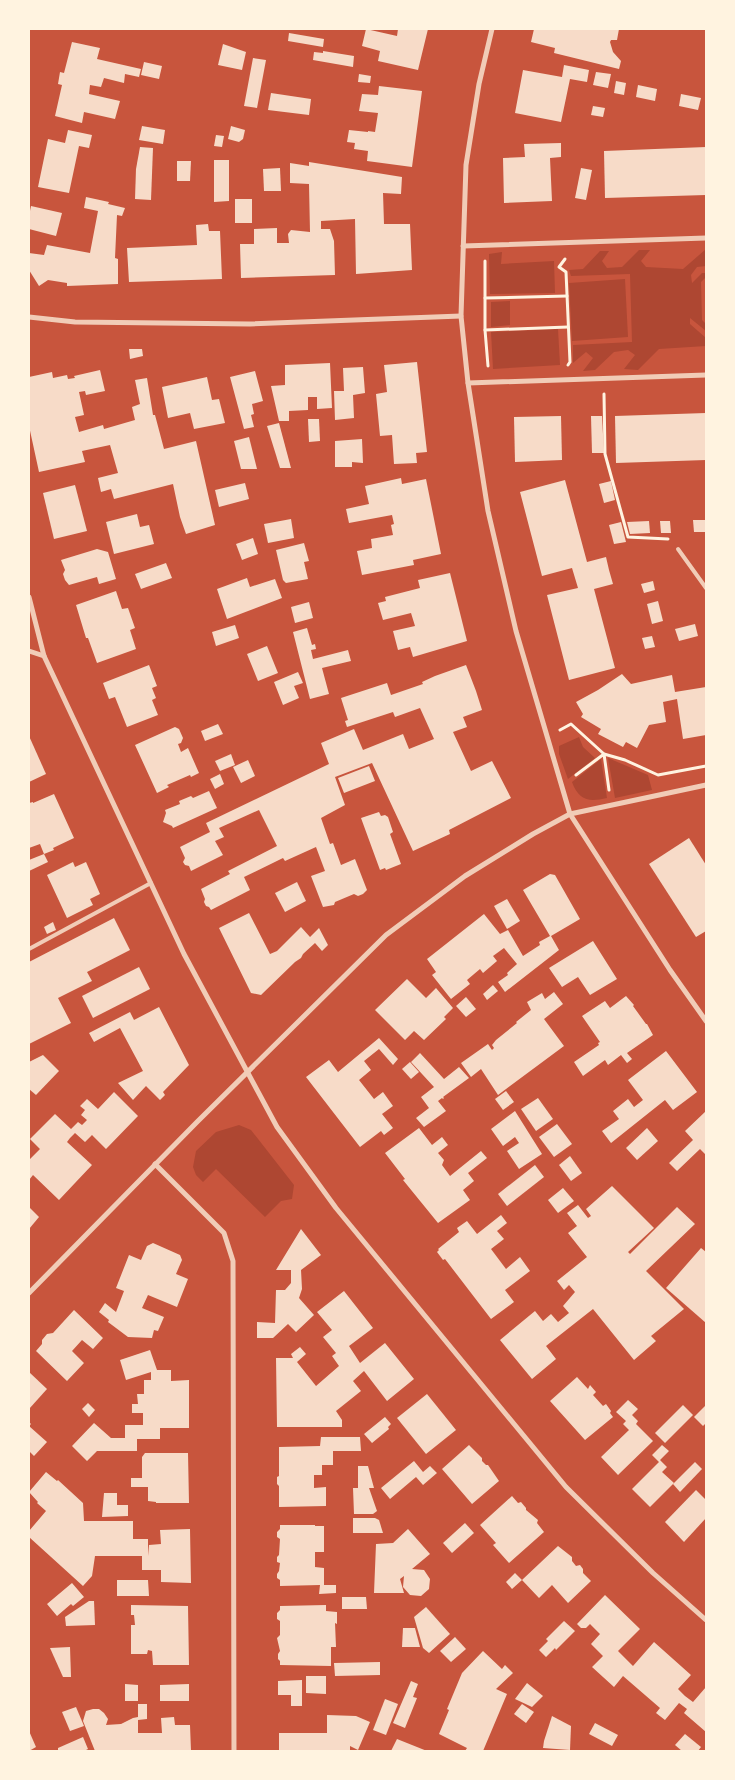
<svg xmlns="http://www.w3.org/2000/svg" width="735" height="1780" viewBox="0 0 735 1780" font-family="Manrope,sans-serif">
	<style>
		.green { fill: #ae4732 }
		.building { fill: #f7dbc8 }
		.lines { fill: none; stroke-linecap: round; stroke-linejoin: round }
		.path { stroke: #fff3e0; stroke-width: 3 }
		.service { stroke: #f1ccb7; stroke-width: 4 }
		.minor { stroke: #f1ccb7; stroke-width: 5 }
	</style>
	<rect width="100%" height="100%" fill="#c8553d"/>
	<g class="green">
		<polygon points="706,249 706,266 697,267 691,275 692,283 702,273 706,273 706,277 701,282 702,320 706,324 706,331 690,318 690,324 706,338 706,346 659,349 638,370 624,369 635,355 628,350 614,352 595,370 583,371 593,358 586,352 573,363 573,345 632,342 630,274 571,276 569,270 583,269 600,251 609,251 602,261 607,268 622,267 639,250 650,250 641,261 646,267 683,269"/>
		<polygon points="502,252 501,264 554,261 555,293 490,294 489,254"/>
		<polygon points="625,279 628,337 572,341 569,283"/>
		<polygon points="510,301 510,325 491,327 491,302"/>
		<polygon points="558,329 560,365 493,369 491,332"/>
		<polygon points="579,737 583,747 595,758 568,779 559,754 559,746"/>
		<polygon points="608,758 648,775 652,790 615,798"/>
		<path d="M601 759 607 798C589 802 579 801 572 782Z"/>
		<polygon points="239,1125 251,1130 294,1185 292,1199 281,1201 265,1217 216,1169 203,1182 196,1175 193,1167 196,1151 216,1132"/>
	</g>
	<g class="building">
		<polygon points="366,29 397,36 398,29 428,29 418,70 378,61 380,51 362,46"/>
		<polygon points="534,29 619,29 617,40 611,40 610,42 613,52 621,61 619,69 554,53 555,48 531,42"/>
		<polygon points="289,33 324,39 323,47 288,41"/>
		<polygon points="72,42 100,48 97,59 141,69 139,77 125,74 124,83 104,78 101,87 90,85 89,94 120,101 115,119 84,112 82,123 55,116 62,85 58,84 60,72 64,73"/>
		<polygon points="223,44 246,52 242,70 218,65"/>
		<polygon points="323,51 354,56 353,67 313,60 314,52 323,53"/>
		<polygon points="253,58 266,60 257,108 244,106"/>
		<polygon points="144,62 162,66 159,79 141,75"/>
		<polygon points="564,65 589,70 587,82 570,79 561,122 515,113 523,70 562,77"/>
		<polygon points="596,72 611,74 608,88 593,85"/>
		<polygon points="359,74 371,76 370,83 358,82"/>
		<polygon points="616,81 626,83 624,95 614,93"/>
		<polygon points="638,85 657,89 655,101 636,97"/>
		<polygon points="379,86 422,91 412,167 367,161 368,151 354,149 355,143 347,142 349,130 368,132 368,131 375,132 378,113 359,111 362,94 378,95"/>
		<polygon points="271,93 311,99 309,115 268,110"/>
		<polygon points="681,94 701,98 698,110 679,106"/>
		<polygon points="593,106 605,108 603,117 591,115"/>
		<polygon points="142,126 165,130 163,144 139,140"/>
		<polygon points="231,126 245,130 243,139 239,142 228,139"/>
		<polygon points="68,130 92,135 89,148 79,146 69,193 38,187 48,139 65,143"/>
		<polygon points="216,135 224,136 222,147 214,146"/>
		<polygon points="561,143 561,157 550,158 552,201 504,203 503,158 525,157 524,144"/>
		<polygon points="140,147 153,148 151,200 135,199 136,169"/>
		<polygon points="706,147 706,195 605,198 604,151"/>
		<polygon points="214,160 229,160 229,201 214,202"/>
		<polygon points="177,161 191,161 190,181 177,181"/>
		<polygon points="309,162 402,177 401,194 383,193 384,224 410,224 412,270 356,274 355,219 321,221 321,229 330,229 334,241 335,275 241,278 240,244 254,244 254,229 277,228 277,243 289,243 288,234 291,230 310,232 309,184 290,183 290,163 309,166"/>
		<polygon points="280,168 281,191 264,191 263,169"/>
		<polygon points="581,168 592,170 586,200 575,198"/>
		<polygon points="86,197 109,202 108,204 125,208 122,216 117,215 115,258 118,259 118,284 67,286 67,283 48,280 39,286 29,270 29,253 44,255 47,245 90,253 98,211 84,208"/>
		<rect x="235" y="199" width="17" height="24"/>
		<polygon points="31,206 62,213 56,236 29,229 29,216"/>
		<polygon points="208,224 209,231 220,231 222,279 129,282 127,248 197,245 196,225"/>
		<polygon points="129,349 142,349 143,356 130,359"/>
		<polygon points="417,362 427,452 416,453 417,463 394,464 392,435 380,436 376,394 387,392 384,365"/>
		<polygon points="330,363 332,408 317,409 317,397 308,397 308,410 289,411 289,421 279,421 271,386 285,385 285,365"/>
		<polygon points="363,367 365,393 353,395 354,418 335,420 334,391 344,391 343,368"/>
		<polygon points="100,370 105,391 86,395 85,391 79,392 84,415 75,417 79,432 103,425 104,429 135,420 132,407 140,404 135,380 147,378 153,415 155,415 164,449 196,441 215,525 186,534 180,517 173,484 114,499 111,489 101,492 98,478 118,473 110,445 82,451 85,462 39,472 29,426 29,377 52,372 53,378 67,375 68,379 75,378 74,376"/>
		<polygon points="255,371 263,401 252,404 254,414 251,415 254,427 244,429 230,377"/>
		<polygon points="207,377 212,400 219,399 225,423 194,429 190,413 168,418 162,387"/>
		<polygon points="706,413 706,460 616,463 615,416"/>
		<polygon points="561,416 562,460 515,462 514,417"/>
		<polygon points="591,416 602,416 604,453 592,453"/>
		<polygon points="308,419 319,419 320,441 309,442"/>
		<polygon points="279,423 291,468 280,468 267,426"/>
		<polygon points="249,437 257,469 241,469 234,441"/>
		<polygon points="362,439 363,463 352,462 352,467 335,467 335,441"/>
		<polygon points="401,478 402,484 426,479 441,554 413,560 414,565 362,575 357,551 372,548 371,539 393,535 391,525 394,524 392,515 349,523 346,509 369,504 365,486"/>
		<polygon points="565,480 587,562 606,557 609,570 613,584 594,589 615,668 569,680 547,595 578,588 572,568 542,576 520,492"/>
		<polygon points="611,481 615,500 604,503 599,484"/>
		<polygon points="245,483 249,499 219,507 215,490"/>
		<polygon points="75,485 87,531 54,539 43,493"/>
		<polygon points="137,514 140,527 149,525 154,544 114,554 106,522"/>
		<polygon points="291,519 294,538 268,543 264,524"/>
		<polygon points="693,520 706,520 706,532 694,532"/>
		<polygon points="649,521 650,533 630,534 627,522"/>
		<polygon points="660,521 670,521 671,533 661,533"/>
		<polygon points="621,522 626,542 614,544 609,525"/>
		<polygon points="253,538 258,554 242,560 236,544"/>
		<polygon points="304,543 309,561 304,562 308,579 286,583 283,580 276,550"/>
		<polygon points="97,549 108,552 116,579 99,584 97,577 69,585 65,580 63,574 65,570 61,560"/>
		<polygon points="166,563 172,578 141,589 135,574"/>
		<polygon points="450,573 467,641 413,657 410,647 398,650 393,631 415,626 411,613 383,620 378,603 386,601 385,597 420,588 418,580"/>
		<polygon points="247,578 250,587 275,579 282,598 227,619 217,589"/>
		<polygon points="653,581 655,590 644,593 641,584"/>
		<polygon points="116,591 122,609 128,608 135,628 130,630 136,649 97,663 88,638 86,638 76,605"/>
		<polygon points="658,601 663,621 652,624 647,604"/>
		<polygon points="309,602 313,618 295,623 291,607"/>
		<polygon points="695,624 698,636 679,641 675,629"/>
		<polygon points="235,625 239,638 216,646 212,632"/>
		<polygon points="307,628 312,645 315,644 316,649 311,650 313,659 348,650 351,661 322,668 329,694 310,699 293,632"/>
		<polygon points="652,636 655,647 645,649 642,638"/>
		<polygon points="267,646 278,673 258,681 247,654"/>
		<polygon points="149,665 157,686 152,688 156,698 152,700 158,715 127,727 115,697 109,699 103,683"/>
		<polygon points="466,665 476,691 482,710 463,717 467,727 453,732 471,771 492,761 511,798 449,830 450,834 413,851 372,763 335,777 345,805 321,818 330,844 333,843 341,865 355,859 367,890 363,894 358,896 354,894 335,902 334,905 323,907 311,876 325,871 316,847 285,861 283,858 244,877 250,890 211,910 209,907 206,906 204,902 205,899 201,889 230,874 228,871 277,846 259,810 219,828 224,837 215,841 223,855 191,871 189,866 185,865 183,862 185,858 180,847 210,832 206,823 329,764 321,743 354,729 363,750 403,734 409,749 434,739 420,708 395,717 393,712 347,727 345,721 348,720 341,698 387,683 391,695 423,684 422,682 435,676"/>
		<polygon points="298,672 303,683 294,686 299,698 283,705 274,682"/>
		<polygon points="622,674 631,684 672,675 675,692 706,687 706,735 683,739 677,699 663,702 666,722 649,725 637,748 626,742 623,747 598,734 601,729 581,717 583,714 576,702 598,690"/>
		<polygon points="218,724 223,734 205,741 201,731"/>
		<polygon points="175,727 179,729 183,738 181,743 178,744 181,752 188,748 199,773 191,777 190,775 167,785 169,787 157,793 135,745"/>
		<polygon points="29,736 46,774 29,782"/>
		<polygon points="231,754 235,765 220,771 215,761"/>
		<polygon points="248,760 255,776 241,783 233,767"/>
		<polygon points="369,766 375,781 344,793 338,778"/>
		<polygon points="220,774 224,784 215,789 210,779"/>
		<polygon points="209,791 217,808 173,828 172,826 163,822 166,813 165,810 180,804 179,801 191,796 193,798"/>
		<polygon points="54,794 74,838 53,848 54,850 44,854 40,844 29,848 29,803 33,802 33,803"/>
		<polygon points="379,812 381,816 385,815 388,817 393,832 390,834 401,864 386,870 385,868 380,870 361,818"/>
		<polygon points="689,838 706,865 706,931 696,937 649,864"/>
		<polygon points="44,854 48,862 29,871 29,860"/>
		<polygon points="73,862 75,867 86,862 100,894 90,899 93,905 67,918 47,875"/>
		<polygon points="550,874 555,875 580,919 551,936 559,950 505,992 498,982 508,975 507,973 517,964 504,948 493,956 497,961 483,973 480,969 467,980 470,984 451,999 432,975 436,972 427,959 484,914 500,934 508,930 523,956 540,945 539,942 550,936 523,890"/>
		<polygon points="297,882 306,901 285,912 275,893"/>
		<polygon points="507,899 520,921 507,929 494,906"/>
		<polygon points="249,913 270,954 277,951 301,927 310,937 319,928 328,945 322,951 315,943 303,954 301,958 295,962 261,995 251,993 219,928"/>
		<polygon points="114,918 130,950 87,972 92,981 58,998 71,1023 29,1044 29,962"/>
		<polygon points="53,922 56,930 47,934 44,927"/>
		<polygon points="593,941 617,979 590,995 578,977 562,987 549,968"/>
		<polygon points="139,967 150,989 93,1018 82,996"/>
		<polygon points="407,979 426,998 436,988 453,1008 444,1017 446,1019 424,1040 414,1031 405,1040 375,1010"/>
		<polygon points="493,985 498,991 487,1000 483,994"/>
		<polygon points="554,992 563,1004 544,1019 564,1046 498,1095 481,1069 471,1077 461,1063 488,1044 492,1050 494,1048 492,1045 496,1040 517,1023 516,1022 531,1010 527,1002 542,993 545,999"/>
		<polygon points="626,996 634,1005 633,1006 646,1024 647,1024 653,1035 627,1053 632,1059 627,1063 621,1055 608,1065 605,1060 583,1076 574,1062 599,1045 598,1043 600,1042 582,1016 605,1001 610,1008"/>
		<polygon points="466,997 476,1009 466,1017 456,1006"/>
		<polygon points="159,1007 189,1065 163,1092 165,1095 160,1100 146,1086 133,1100 118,1083 143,1071 120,1028 94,1042 89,1033 130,1012 134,1020"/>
		<polygon points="379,1038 398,1059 393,1065 379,1049 364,1061 371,1070 359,1080 374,1099 383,1092 393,1106 382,1114 393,1128 384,1135 381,1131 360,1147 306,1077 329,1060 338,1072"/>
		<polygon points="666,1051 697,1092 673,1110 665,1100 611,1143 602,1131 619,1119 613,1111 628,1099 634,1107 643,1100 628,1080"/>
		<polygon points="420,1053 444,1079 459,1067 469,1078 443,1097 444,1098 443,1099 442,1098 438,1101 446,1111 424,1127 416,1118 429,1108 421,1097 434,1087 411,1062"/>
		<polygon points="43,1055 59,1071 36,1095 29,1089 29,1062"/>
		<polygon points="410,1062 419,1072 411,1079 402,1069"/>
		<polygon points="506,1091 514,1102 503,1110 495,1099"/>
		<polygon points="114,1092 138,1116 106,1149 92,1135 85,1142 75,1133 70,1138 67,1142 92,1165 75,1183 59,1200 33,1175 29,1180 29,1160 40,1149 30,1139 55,1114 71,1129 78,1122 82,1125 87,1120 81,1115 85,1110 80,1106 87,1099 98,1109"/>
		<polygon points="538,1098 553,1119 536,1131 521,1109"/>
		<polygon points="515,1111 542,1154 519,1169 507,1151 519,1143 515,1137 503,1146 491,1129"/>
		<polygon points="706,1111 706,1155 700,1149 677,1171 669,1163 693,1140 685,1131"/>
		<polygon points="557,1124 572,1144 554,1157 539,1137"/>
		<polygon points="419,1128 432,1145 442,1137 448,1145 438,1153 444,1160 442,1165 450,1176 481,1151 487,1158 468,1173 474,1181 463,1190 470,1200 438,1223 403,1180 405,1179 385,1153"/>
		<polygon points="647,1128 658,1141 637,1160 626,1148"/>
		<polygon points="570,1156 582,1173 571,1181 559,1165"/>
		<polygon points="535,1165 544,1177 507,1206 498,1194"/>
		<polygon points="612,1186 654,1228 628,1252 630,1254 677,1207 695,1224 646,1271 684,1309 651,1336 656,1341 634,1360 593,1309 546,1346 556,1359 532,1379 500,1340 535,1311 543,1321 551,1314 558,1322 569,1313 563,1306 575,1292 569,1285 564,1290 557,1281 587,1257 568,1233 577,1226 567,1213 578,1205 588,1218 591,1216 586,1209"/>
		<polygon points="563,1188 574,1201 558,1213 548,1200"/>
		<polygon points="29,1207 39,1217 29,1229"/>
		<polygon points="501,1215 507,1223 497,1231 504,1239 491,1249 506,1269 520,1257 530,1271 505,1290 514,1302 491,1319 445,1259 443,1260 437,1252 439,1250 438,1249 459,1232 457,1228 467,1221 477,1234"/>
		<polygon points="301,1229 321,1255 301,1270 302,1289 299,1298 314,1315 296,1332 288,1324 273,1338 257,1338 257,1322 275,1323 276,1290 285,1290 291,1283 291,1270 276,1270"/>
		<polygon points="153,1243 180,1255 182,1260 176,1274 188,1279 177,1307 148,1295 142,1308 164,1317 158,1331 154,1330 152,1338 128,1337 108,1322 109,1320 99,1312 105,1303 116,1312 124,1291 116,1288 129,1255 141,1260 147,1246"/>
		<polygon points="701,1248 706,1252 706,1323 666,1288"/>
		<polygon points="344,1291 373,1328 349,1346 360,1363 385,1343 414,1379 387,1401 364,1371 353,1381 361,1391 336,1411 342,1420 342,1427 277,1427 276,1358 293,1358 291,1354 300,1347 306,1354 297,1362 316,1386 339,1366 332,1356 336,1353 323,1337 332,1330 317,1312"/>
		<polygon points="74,1310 103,1338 93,1349 82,1340 72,1351 84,1363 67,1381 36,1351 42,1344 42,1340 47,1334 53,1333"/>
		<polygon points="150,1350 157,1370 171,1370 171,1381 189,1380 189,1428 160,1428 160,1439 137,1439 137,1451 97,1451 87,1461 72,1446 94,1423 111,1438 125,1438 125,1425 143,1425 143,1413 132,1413 132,1404 138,1404 137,1394 144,1394 144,1380 151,1380 151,1372 126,1380 120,1360"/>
		<polygon points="29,1372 47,1389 29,1409"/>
		<polygon points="577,1377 588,1389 590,1385 596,1392 593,1395 603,1406 606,1404 611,1411 610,1413 613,1417 585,1440 550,1401"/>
		<polygon points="427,1394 456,1430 426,1454 397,1418"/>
		<polygon points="628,1400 638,1409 632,1415 638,1421 636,1424 653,1441 618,1475 601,1457 629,1430 623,1424 626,1421 616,1412"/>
		<polygon points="88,1403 95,1410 89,1417 82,1409"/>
		<polygon points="683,1405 693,1415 665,1443 655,1433"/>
		<polygon points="706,1405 706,1423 703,1426 694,1417"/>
		<polygon points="385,1417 391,1424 388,1427 389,1429 372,1443 364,1434"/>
		<polygon points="29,1422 31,1424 29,1426 47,1442 34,1456 29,1451"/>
		<polygon points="321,1437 360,1437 361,1451 333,1451 333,1465 322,1465 322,1475 314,1475 314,1488 326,1487 326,1506 279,1507 279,1486 277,1484 277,1477 279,1476 279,1447 320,1446"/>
		<polygon points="469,1445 482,1458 482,1461 486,1465 488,1465 499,1481 472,1504 442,1469"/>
		<polygon points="662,1445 669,1451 660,1460 667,1467 662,1472 674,1483 650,1507 632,1489 659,1462 652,1455"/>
		<polygon points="145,1453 188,1453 189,1503 156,1503 156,1502 148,1501 148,1487 131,1487 131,1478 142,1478 142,1457"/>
		<polygon points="414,1461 423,1472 430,1466 437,1473 423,1485 416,1477 390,1499 381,1488"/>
		<polygon points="695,1462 702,1469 680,1492 673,1484"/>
		<polygon points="358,1466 368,1466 374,1488 369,1488 377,1511 373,1514 354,1514 353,1488 358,1488"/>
		<polygon points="46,1472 57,1481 58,1480 83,1503 84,1521 133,1521 133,1539 148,1539 148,1556 149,1545 161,1544 160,1530 190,1529 191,1583 161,1582 161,1570 142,1570 142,1556 95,1556 92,1576 83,1586 29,1537 29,1531 46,1511 37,1503 38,1502 29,1492"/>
		<polygon points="696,1490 706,1500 706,1518 684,1542 665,1522"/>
		<polygon points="104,1493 117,1493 117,1505 128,1505 128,1516 102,1517"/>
		<polygon points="512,1496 518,1503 521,1502 526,1508 526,1510 538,1520 537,1523 544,1532 509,1563 493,1545 496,1543 480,1525"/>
		<polygon points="353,1518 375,1518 379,1520 383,1533 353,1533"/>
		<polygon points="465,1523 474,1533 452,1553 443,1543"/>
		<polygon points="280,1525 315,1525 315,1526 324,1526 324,1552 315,1552 315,1567 324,1568 324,1585 336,1585 336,1593 319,1594 320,1585 280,1586 280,1580 277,1578 277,1574 279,1571 280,1563 277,1562 277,1557 279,1555 280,1539 277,1537 277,1532 280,1529"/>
		<polygon points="408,1529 430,1554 412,1569 424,1570 430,1579 429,1589 421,1596 410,1595 403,1587 404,1576 400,1579 404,1593 374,1593 376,1544 393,1543"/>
		<polygon points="558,1546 572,1557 572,1561 576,1566 580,1565 583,1569 583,1573 591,1581 568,1603 552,1585 539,1598 522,1580 512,1589 506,1582 515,1573 522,1580"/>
		<polygon points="117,1580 148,1580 149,1596 117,1596"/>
		<polygon points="72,1583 84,1597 73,1606 71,1604 57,1616 47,1604"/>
		<polygon points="605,1595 640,1629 618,1651 633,1666 654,1642 691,1675 678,1689 685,1696 693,1702 706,1687 706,1732 684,1713 687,1709 679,1703 665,1720 656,1713 660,1708 623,1676 614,1687 592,1667 603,1656 591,1644 600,1634 590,1624 586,1628 581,1628 577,1624"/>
		<polygon points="342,1597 366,1597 367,1609 342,1609"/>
		<polygon points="89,1601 94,1601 95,1625 66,1626 65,1617"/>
		<polygon points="131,1605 188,1606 189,1665 153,1665 152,1651 148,1650 147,1654 131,1654 131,1625 135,1625 134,1615 131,1615"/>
		<polygon points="326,1605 326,1611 337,1612 337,1624 335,1623 336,1647 331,1647 331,1666 280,1665 280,1661 278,1659 278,1654 280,1651 277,1638 280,1635 280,1621 277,1619 277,1613 280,1610 280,1606"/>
		<polygon points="426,1607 450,1634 429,1653 423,1648 414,1617"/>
		<polygon points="564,1621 575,1631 556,1650 555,1648 546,1657 539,1650 548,1641 546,1639"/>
		<polygon points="403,1628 415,1628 420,1647 402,1647"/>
		<polygon points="455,1637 466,1649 451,1662 440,1651"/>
		<polygon points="70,1647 71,1677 63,1677 50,1648"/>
		<polygon points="483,1651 502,1669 505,1665 513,1673 496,1689 507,1694 483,1751 465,1751 467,1748 439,1734 449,1710 447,1709 462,1673"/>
		<polygon points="380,1662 380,1675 335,1676 334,1663"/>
		<polygon points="306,1676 326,1676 326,1694 306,1693"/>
		<polygon points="302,1680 302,1706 291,1706 291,1695 278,1695 278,1681"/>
		<polygon points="411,1681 418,1684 413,1697 417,1698 405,1728 393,1723"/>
		<polygon points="527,1683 543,1696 532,1707 515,1699"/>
		<polygon points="125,1684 138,1685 138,1701 125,1701"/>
		<polygon points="189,1684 189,1701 160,1701 160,1685"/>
		<polygon points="385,1699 398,1704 386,1735 373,1730"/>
		<polygon points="138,1704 147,1704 147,1719 138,1720 138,1733 162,1733 161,1718 174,1717 175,1725 190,1725 191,1751 95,1751 83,1721 86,1711 93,1709 99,1709 104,1713 108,1719 106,1725 121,1724 133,1718 138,1717"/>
		<polygon points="522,1704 534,1712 526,1723 514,1714"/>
		<polygon points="76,1707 84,1726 70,1731 62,1712"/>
		<polygon points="327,1715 356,1716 370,1722 358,1750 350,1746 350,1751 279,1751 279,1733 327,1733"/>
		<polygon points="552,1716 571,1726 570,1750 543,1748 544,1741"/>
		<polygon points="595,1723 618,1735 612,1746 589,1734"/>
		<polygon points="29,1731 36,1747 29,1751"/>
		<polygon points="685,1734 701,1747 698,1751 682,1751 675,1745"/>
		<polygon points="83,1737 88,1749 84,1751 58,1751 58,1748"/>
		<polygon points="397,1739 427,1751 391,1751"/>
	</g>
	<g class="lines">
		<g class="path">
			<polyline points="565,259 559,267 566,272 570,362 568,365"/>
			<polyline points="485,298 567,296"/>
			<polyline points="485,330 485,261"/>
			<polyline points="488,366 485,330 568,327"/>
			<polyline points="604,394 605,454 628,537 668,539"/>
			<polyline points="560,730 571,724 604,754 625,760 658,775 706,766"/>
			<polyline points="576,775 604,754 609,790"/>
		</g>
		<g class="service">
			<polyline points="678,549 706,588"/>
			<polyline points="29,949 151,883"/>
		</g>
		<g class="minor">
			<polyline points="492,29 479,84 466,165 461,316 468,383 488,511 516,631 570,814 670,970 706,1021"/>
			<polyline points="463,246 706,238"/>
			<polyline points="29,317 75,322 250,324 461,316"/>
			<polyline points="468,383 706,375"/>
			<polyline points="29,597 44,656 184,954 277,1127 336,1208 566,1487 653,1573 706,1620"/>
			<polyline points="29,651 44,656"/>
			<polyline points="155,1164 224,1233 233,1261 234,1751"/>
			<polyline points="29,1293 197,1122 386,935 465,876 533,834 570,814 706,785"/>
		</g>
	</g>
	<rect width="735" height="1780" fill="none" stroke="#fff3e0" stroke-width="60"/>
</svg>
